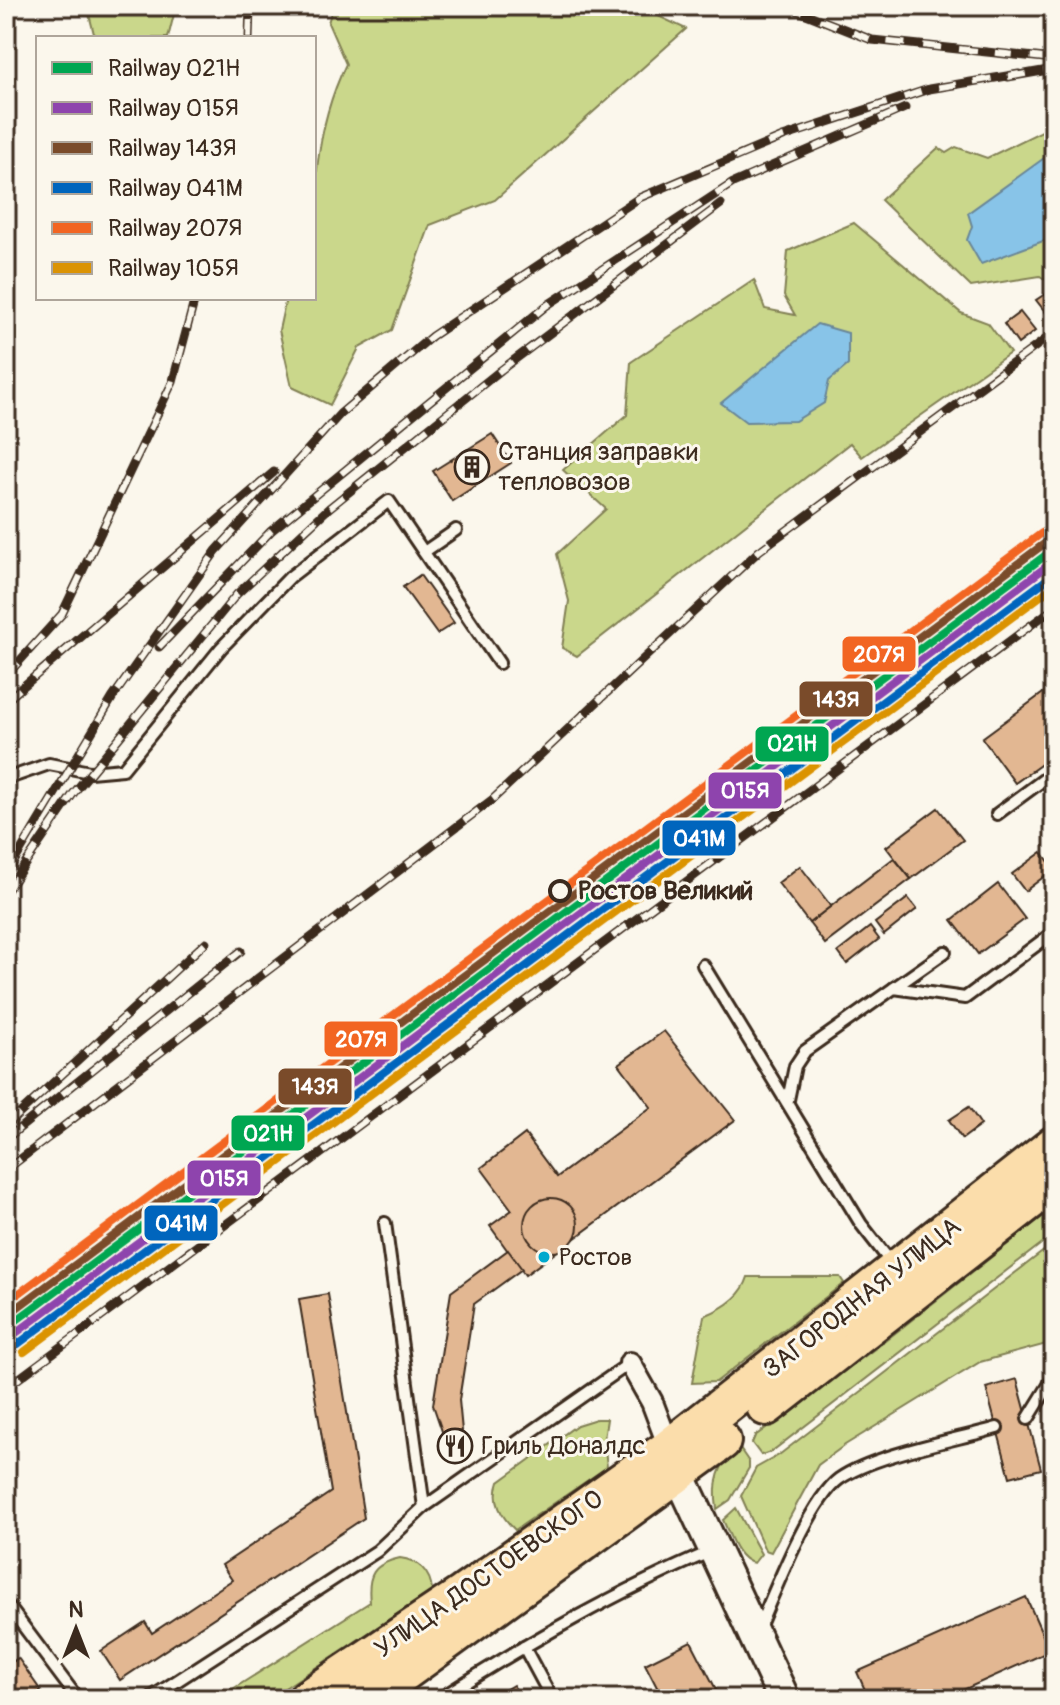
<svg xmlns="http://www.w3.org/2000/svg" width="1060" height="1705" viewBox="0 0 1060 1705" font-family="Pangolin,sans-serif">
	<style>
		.green { fill: #cad78b; stroke: #828054; stroke-width: 2 }
		.water { fill: #88c4e8; stroke: #698697; stroke-width: 2 }
		.building { fill: #e2b792; stroke: #3b2a1e; stroke-width: 2 }
		.lines { fill: none; stroke-linecap: round; stroke-linejoin: round }
		.lane-casing { stroke: #3b2a1e; stroke-width: 16 }
		.street-casing { stroke: #3b2a1e; stroke-width: 26 }
		.secondary-casing { stroke: #3b2a1e; stroke-width: 36 }
		.highway-casing { stroke: #3b2a1e; stroke-width: 44 }
		.lane { stroke: #fbf7ec; stroke-width: 10 }
		.street { stroke: #fbf7ec; stroke-width: 20 }
		.secondary { stroke: #fbf7ec; stroke-width: 30 }
		.highway { stroke: #fbddab; stroke-width: 38 }
		.rail-casing { stroke: #3b2a1e; stroke-width: 9 }
		.rail { stroke: #fbf7ec; stroke-width: 6; stroke-dasharray: 18; stroke-linecap: butt }
		.rail-1-casing { stroke: #fbf7ec; stroke-width: 14 }
		.rail-2-casing { stroke: #fbf7ec; stroke-width: 14 }
		.rail-3-casing { stroke: #fbf7ec; stroke-width: 14 }
		.rail-4-casing { stroke: #fbf7ec; stroke-width: 14 }
		.rail-5-casing { stroke: #fbf7ec; stroke-width: 14 }
		.rail-6-casing { stroke: #fbf7ec; stroke-width: 14 }
		.rail-1 { stroke: #00a651; stroke-width: 8 }
		.rail-2 { stroke: #8e44ad; stroke-width: 8 }
		.rail-3 { stroke: #7a4b2a; stroke-width: 8 }
		.rail-4 { stroke: #0065bd; stroke-width: 8 }
		.rail-5 { stroke: #f26522; stroke-width: 8 }
		.rail-6 { stroke: #db9304; stroke-width: 8 }
		.stop-dot { fill: #fbf7ec; stroke: #3b2a1e; stroke-width: 4 }
		.bus-dot { fill: #00a9ce; stroke: #fbf7ec; stroke-width: 3 }
		.labels { text-anchor: middle; dominant-baseline: central; stroke-width: 6; stroke-linejoin: round; paint-order: stroke }
		.bus-label { font-size: 24px; fill: #3b2a1e; stroke: #fbf7ec; text-anchor: start }
		.poi-label { font-size: 26px; fill: #3b2a1e; stroke: #fbf7ec; text-anchor: start }
		.stop-label { font-size: 26px; font-weight: bold; fill: #3b2a1e; stroke: #fbf7ec; text-anchor: start }
		.street-label { font-size: 26px; fill: #3b2a1e; stroke: #fbf7ec }
		.line-badge { stroke: #fbf7ec; stroke-width: 3 }
		.badge-label { font-size: 22px; text-anchor: middle; font-weight: bold; fill: #fff }
	</style>
	<rect width="100%" height="100%" fill="#fbf7ec"/>
	<filter id="ink" filterUnits="userSpaceOnUse"><feTurbulence type="fractalNoise" baseFrequency=".0125" numOctaves="2"/><feDisplacementMap in="SourceGraphic" scale="16" xChannelSelector="R" yChannelSelector="G"/><feConvolveMatrix kernelMatrix="1 2 1 2 8 2 1 2 1" color-interpolation-filters="sRGB"/></filter>
	<g filter="url(#ink)">
		<g class="green">
			<polygon points="87,6 176,6 168,38 95,38"/>
			<path d="M333 6H637L686 29 495 200 430 225 392 330 359 348 330 405 292 387 279 330 286 298H314C314 215 309 140 346 64L328 23Z"/>
			<polygon points="1054,125 1054,285 1040,276 971,287 881,200 938,148 946,153 956,147 987,158"/>
			<polygon points="854,223 961,313 988,323 1010,353 862,457 850,443 577,656 562,648 569,601 557,554 606,509 563,470 627,415 631,362 754,280 765,309 795,315 784,296 788,251"/>
			<polygon points="1042,1217 1054,1217 1054,1234 771,1452 761,1455 752,1443 755,1436 880,1345"/>
			<polygon points="1054,1243 1054,1342 980,1362 845,1445 818,1465 771,1552 765,1550 741,1496 756,1468 779,1455"/>
			<path d="M748 1277H840L844 1283 716 1382 692 1383 704 1316C722 1309 742 1297 748 1277Z"/>
			<path d="M596 1419H607L604 1439 607 1467 515 1530C501 1516 492 1501 499 1482L577 1425Z"/>
			<path d="M738 1446 749 1462V1468L730 1500 717 1509C713 1483 718 1464 738 1446Z"/>
			<path d="M736 1508 761 1554 754 1563C737 1560 730 1535 723 1520Z"/>
			<path d="M400 1558C418 1560 431 1572 432 1591L268 1699H217L370 1602C367 1575 373 1564 400 1558Z"/>
		</g>
		<g class="water">
			<polygon points="1054,151 1054,237 981,264 967,240 972,226 968,213"/>
			<polygon points="817,324 848,333 848,365 829,381 824,403 795,421 746,422 721,403"/>
		</g>
		<g class="building">
			<polygon points="1045,294 1054,305 1054,323 1036,300"/>
			<polygon points="1020,312 1035,331 1018,344 1004,324"/>
			<polygon points="492,434 511,463 452,501 433,471"/>
			<polygon points="420,575 454,623 437,634 403,587"/>
			<polygon points="1054,685 1054,755 1015,783 982,738"/>
			<polygon points="938,808 963,840 911,879 886,847"/>
			<polygon points="1042,852 1054,869 1025,891 1012,874"/>
			<polygon points="894,858 911,879 825,944 809,923"/>
			<polygon points="800,866 831,906 809,923 778,883"/>
			<polygon points="998,884 1025,919 978,954 952,920"/>
			<polygon points="908,898 917,909 884,935 875,923"/>
			<polygon points="870,927 879,939 847,964 838,952"/>
			<polygon points="664,1031 735,1120 525,1275 490,1226 512,1210 481,1168 525,1134 557,1177 651,1107 619,1064"/>
			<polygon points="969,1107 981,1125 962,1139 949,1120"/>
			<circle cx="551" cy="1225" r="27"/>
			<polygon points="508,1250 522,1269 474,1304 459,1400 462,1431 444,1437 433,1405 451,1292"/>
			<polygon points="328,1294 364,1518 120,1680 101,1651 145,1622 152,1633 232,1580 222,1565 331,1492 299,1299"/>
			<polygon points="1017,1379 1041,1469 1010,1477 986,1388"/>
			<polygon points="459,1437 464,1450 450,1454 445,1443"/>
			<polygon points="1026,1597 1050,1651 943,1699 869,1699 857,1672"/>
			<polygon points="691,1641 721,1699 663,1699 645,1664"/>
			<polygon points="18,1658 41,1691 30,1699 6,1699 6,1667"/>
			<polygon points="513,1685 522,1699 490,1699"/>
		</g>
		<g class="lines">
			<g class="lane-casing">
				<g id="lane">
					<polyline points="424,552 456,530"/>
					<polyline points="6,779 49,764 90,772 123,769 221,648 290,577 389,501 499,663"/>
					<polyline points="997,814 1054,772"/>
					<polyline points="703,965 861,1224 893,1265"/>
					<polyline points="894,988 945,952"/>
					<polyline points="788,1100 795,1066 805,1051 894,988 965,998 1054,932"/>
					<polyline points="385,1223 424,1507"/>
					<polyline points="1028,1419 1054,1377"/>
					<polyline points="6,1603 78,1699"/>
					<path d="M758 1630C773 1595 810 1500 839 1479 873 1455 955 1440 997 1428"/>
					<polyline points="524,1647 552,1699"/>
					<polyline points="149,1699 377,1551 424,1507 630,1363"/>
					<path d="M439 1699C526 1644 617 1591 712 1551"/>
				</g>
			</g>
			<g class="street-casing">
				<polyline id="street" points="630,1363 652,1402 672,1455"/>
			</g>
			<g class="secondary-casing">
				<polyline id="secondary" points="679,1474 784,1699"/>
			</g>
			<g class="highway-casing">
				<g id="highway">
					<polyline points="766,1406 1054,1181"/>
					<polyline points="308,1699 463,1595 669,1449 1054,1146"/>
					<polyline points="366,1699 721,1441"/>
				</g>
			</g>
			<use href="#lane" class="lane"/>
			<use href="#street" class="street"/>
			<use href="#secondary" class="secondary"/>
			<use href="#highway" class="highway"/>
			<g class="rail-casing">
				<g id="rail">
					<polyline points="786,6 872,40 1054,59"/>
					<polyline points="249,38 250,6"/>
					<polyline points="1008,77 1054,69"/>
					<polyline points="159,647 271,531 546,306 733,183 905,108"/>
					<polyline points="6,676 62,614 173,381 195,298"/>
					<polyline points="6,701 274,472"/>
					<polyline points="6,875 113,697 216,551 340,414 432,336 639,198 783,137 874,107 929,89 1019,74"/>
					<polyline points="6,892 73,794 237,594 329,508 501,370 721,204"/>
					<polyline points="6,1126 206,942"/>
					<polyline points="6,1139 241,951"/>
					<polyline points="6,1170 493,799 759,551 1054,333"/>
					<polyline points="6,1388 1054,608"/>
				</g>
			</g>
			<use href="#rail" class="rail"/>
			<g class="rail-1-casing">
				<polyline id="rail-1" points="6,1328 1054,549"/>
			</g>
			<g class="rail-2-casing">
				<polyline id="rail-2" points="12,1336 1054,561"/>
			</g>
			<g class="rail-3-casing">
				<polyline id="rail-3" points="6,1316 1048,541"/>
			</g>
			<g class="rail-4-casing">
				<polyline id="rail-4" points="18,1344 1054,574"/>
			</g>
			<g class="rail-5-casing">
				<polyline id="rail-5" points="6,1303 1042,533"/>
			</g>
			<g class="rail-6-casing">
				<polyline id="rail-6" points="24,1352 1054,586"/>
			</g>
			<use href="#rail-1" class="rail-1"/>
			<use href="#rail-2" class="rail-2"/>
			<use href="#rail-3" class="rail-3"/>
			<use href="#rail-4" class="rail-4"/>
			<use href="#rail-5" class="rail-5"/>
			<use href="#rail-6" class="rail-6"/>
		</g>
	</g>
	<defs>
		<g id="building-ring" transform="scale(1.8)"><circle r="9.5" fill="#fbf7ec" stroke="#3b2a1e" stroke-width="1.5"/><path d="M-4-6H4V6H1V3H-1V6H-4ZM-2.5-4.3h1.7v1.8h-1.7ZM.8-4.3h1.7v1.8H.8ZM-2.5-1h1.7V.8h-1.7ZM.8-1h1.7V.8H.8Z" fill="#3b2a1e"/></g>
		<g id="restaurant-ring" transform="scale(1.8)"><circle r="9.5" fill="#fbf7ec" stroke="#3b2a1e" stroke-width="1.5"/><path d="M-5-6h1v4h1v-4h1v4h1v-4h1v5L-1.5 .5V6h-2V.5L-5-1ZM5-6V6H3V1.5H1.5Q1.5-4 5-6Z" fill="#3b2a1e"/></g>
	</defs>
	<g fill-rule="evenodd">
		<use href="#building-ring" x="472" y="467"/>
		<use href="#restaurant-ring" x="455" y="1446"/>
	</g>
	<circle class="stop-dot" cx="560" cy="891" r="10"/>
	<circle class="bus-dot" cx="544" cy="1257" r="7"/>
	<g class="labels">
		<g class="bus-label">
			<text x="559" y="1257">Ростов</text>
		</g>
		<g class="poi-label">
			<text x="498" y="452">Станция заправки<tspan x="498" dy="30">тепловозов</tspan></text>
			<text x="481" y="1446">Гриль Доналдс</text>
		</g>
		<g class="stop-label">
			<text x="578" y="891">Ростов Великий</text>
		</g>
		<g class="street-label">
			<text transform="translate(862 1298) rotate(-38)">ЗАГОРОДНАЯ УЛИЦА</text>
			<text transform="translate(489 1574) rotate(-35)">УЛИЦА ДОСТОЕВСКОГО</text>
		</g>
	</g>
	<g class="line-badge">
		<rect x="841" y="635" width="76" height="38" rx="8" fill="#f26522"/>
		<rect x="798" y="680" width="76" height="38" rx="8" fill="#7a4b2a"/>
		<rect x="754" y="725" width="76" height="38" rx="8" fill="#00a651"/>
		<rect x="707" y="771" width="76" height="39" rx="8" fill="#8e44ad"/>
		<rect x="661" y="819" width="76" height="38" rx="8" fill="#0065bd"/>
		<rect x="323" y="1020" width="76" height="38" rx="8" fill="#f26522"/>
		<rect x="277" y="1067" width="76" height="39" rx="8" fill="#7a4b2a"/>
		<rect x="230" y="1114" width="76" height="38" rx="8" fill="#00a651"/>
		<rect x="186" y="1159" width="76" height="38" rx="8" fill="#8e44ad"/>
		<rect x="143" y="1204" width="76" height="38" rx="8" fill="#0065bd"/>
	</g>
	<g class="badge-label">
		<text x="879" y="662">207Я</text>
		<text x="836" y="707">143Я</text>
		<text x="792" y="751">021Н</text>
		<text x="745" y="798">015Я</text>
		<text x="699" y="846">041М</text>
		<text x="361" y="1047">207Я</text>
		<text x="315" y="1094">143Я</text>
		<text x="268" y="1141">021Н</text>
		<text x="224" y="1186">015Я</text>
		<text x="181" y="1231">041М</text>
	</g>
	<rect width="1060" height="1705" fill="none" stroke="#fbf7ec" stroke-width="32"/>
	<rect x="16" y="16" width="1028" height="1673" fill="none" stroke="#3b2a1e" stroke-width="3" filter="url(#ink)"/>
	<rect x="36" y="36" width="280" height="264" fill="#fbf7ec" stroke="#aea59a" stroke-width="2"/>
	<rect x="52" y="62" width="40" height="12" fill="#00a651" stroke="#aea59a" stroke-width="2"/>
	<text x="108" y="76" font-size="24" fill="#3b2a1e">Railway 021Н</text>
	<rect x="52" y="102" width="40" height="12" fill="#8e44ad" stroke="#aea59a" stroke-width="2"/>
	<text x="108" y="116" font-size="24" fill="#3b2a1e">Railway 015Я</text>
	<rect x="52" y="142" width="40" height="12" fill="#7a4b2a" stroke="#aea59a" stroke-width="2"/>
	<text x="108" y="156" font-size="24" fill="#3b2a1e">Railway 143Я</text>
	<rect x="52" y="182" width="40" height="12" fill="#0065bd" stroke="#aea59a" stroke-width="2"/>
	<text x="108" y="196" font-size="24" fill="#3b2a1e">Railway 041М</text>
	<rect x="52" y="222" width="40" height="12" fill="#f26522" stroke="#aea59a" stroke-width="2"/>
	<text x="108" y="236" font-size="24" fill="#3b2a1e">Railway 207Я</text>
	<rect x="52" y="262" width="40" height="12" fill="#db9304" stroke="#aea59a" stroke-width="2"/>
	<text x="108" y="276" font-size="24" fill="#3b2a1e">Railway 105Я</text>
	<g transform="translate(76 1629)" stroke="#fbf7ec" stroke-width="6" paint-order="stroke">
	<path d="M0-6L14 30L0 20L-14 30Z" fill="#3b2a1e"/>
	<text y="-12" font-size="22" font-weight="bold" text-anchor="middle" fill="#3b2a1e">N</text>
	</g>
</svg>
